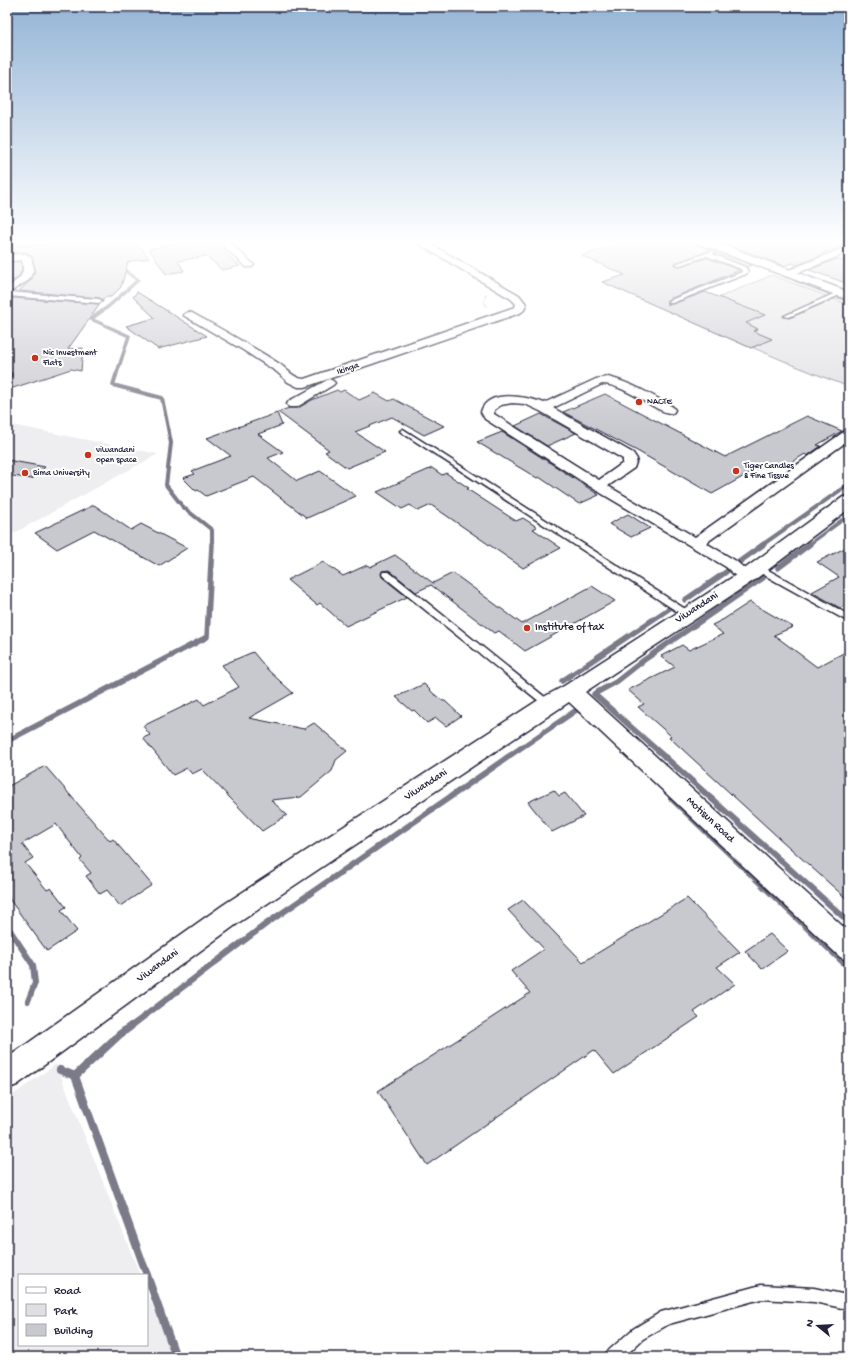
<svg xmlns="http://www.w3.org/2000/svg" width="856" height="1364" viewBox="0 0 856 1364" font-family="'Gochi Hand',sans-serif">
	<style>
		.built { fill: #eeeef1 }
		.green { fill: #dfdfe2; stroke: #80808e }
		.lines { fill: none; stroke-linecap: round; stroke-linejoin: round }
		.stream-far4 { stroke: #7a7a88; stroke-width: 3.5 }
		.stream-far3 { stroke: #7a7a88; stroke-width: 4 }
		.stream-far2 { stroke: #7a7a88; stroke-width: 5.5 }
		.stream-far1 { stroke: #7a7a88; stroke-width: 6 }
		.stream { stroke: #7a7a88; stroke-width: 8 }
		.building { fill: #c8c8cf; stroke: #22223b }
		.service-casing { stroke: #22223b; stroke-width: 3 }
		.minor-casing { stroke: #22223b; stroke-width: 3 }
		.tertiary-casing { stroke: #22223b; stroke-width: 3 }
		.path { stroke: #22223b; stroke-width: 1.5; stroke-dasharray: 0.5 2; stroke-linecap: butt }
		.service { fill: #fff; fill-rule: evenodd }
		.minor { fill: #fff; fill-rule: evenodd }
		.tertiary { fill: #fff; fill-rule: evenodd }
		.poi-dot { fill: #c8321e; stroke: #fff; stroke-width: 1.5 }
		.labels { text-anchor: middle; dominant-baseline: central; stroke-width: 4; stroke-linejoin: round; paint-order: stroke }
		.far-poi-label { font-size: 9px; fill: #22223b; stroke: #fff; text-anchor: start }
		.far-street-label { font-size: 9px; fill: #22223b; stroke: #fff }
		.street-label { font-size: 11px; fill: #22223b; stroke: #fff }
		.poi-label { font-size: 11px; fill: #22223b; stroke: #fff; text-anchor: start }
	</style>
	<rect width="100%" height="100%" fill="#fff"/>
	<filter id="ink" filterUnits="userSpaceOnUse"><feTurbulence type="fractalNoise" baseFrequency=".025" numOctaves="2"/><feDisplacementMap in="SourceGraphic" scale="8" xChannelSelector="R" yChannelSelector="G"/><feConvolveMatrix kernelMatrix="1 2 1 2 8 2 1 2 1" color-interpolation-filters="sRGB"/></filter>
	<g filter="url(#ink)">
		<g class="built">
			<polygon points="7,424 158,454 7,537"/>
			<polygon points="56,1064 140,1275 19,1275 19,1345 147,1345 147,1292 173,1357 7,1357 7,1099"/>
		</g>
		<polygon class="green" points="772,275 849,305 849,387 798,367 677,315"/>
		<g class="lines">
			<g class="stream-far4">
				<polyline points="795,280 849,301"/>
				<polyline points="116,376 129,336 91,319 109,306 138,280 127,272 123,264"/>
			</g>
			<g class="stream-far3">
				<polyline points="116,375 113,385 162,398 171,443 166,485 183,507 212,530 212,545"/>
				<polyline points="762,545 849,484"/>
				<polyline points="808,545 849,515"/>
			</g>
			<g class="stream-far2">
				<polyline points="739,562 764,544"/>
				<polyline points="778,568 810,544"/>
				<polyline points="685,600 726,572"/>
				<polyline points="562,681 670,608"/>
				<polyline points="7,741 207,637 212,544"/>
				<polyline points="506,758 578,709 581,712"/>
				<polyline points="666,758 594,694 616,682 644,660 763,578"/>
			</g>
			<g class="stream-far1">
				<polyline points="665,757 849,922"/>
				<polyline points="671,798 849,968"/>
				<polyline points="7,926 33,965 35,983 28,1001"/>
				<polyline points="130,1027 266,924 508,757"/>
			</g>
			<g class="stream">
				<polyline points="60,1070 75,1076 147,1275"/>
				<polyline points="75,1076 119,1035 131,1026"/>
				<polyline points="147,1275 176,1357"/>
			</g>
		</g>
		<g class="building">
			<polygon points="52,241 136,241 149,258 128,262 121,287 111,297 105,297 103,300 99,298 19,291 32,279 35,269 32,256 26,252 13,253 16,246 53,244"/>
			<polygon points="190,241 212,241 240,266 222,270 206,256 178,261 184,271 166,274 149,249"/>
			<polygon points="626,241 695,241 696,244 711,250 675,263 674,265 680,266 707,258 740,270 667,300 667,304 673,304 705,292 765,315 746,323 758,329 753,331 772,339 751,348 602,282 625,275 582,256"/>
			<polygon points="718,241 849,241 849,245 823,253 825,254 797,265 792,263 784,266"/>
			<polygon points="716,252 752,265 747,267 715,254"/>
			<polygon points="837,259 849,263 849,284 809,270"/>
			<polygon points="10,262 21,262 22,270 19,276 15,280 7,280 7,272"/>
			<polygon points="137,292 207,336 158,349 126,326 155,318 133,297"/>
			<polygon points="12,298 100,304 68,349 83,348 81,371 71,369 7,390 7,378 12,376 12,373 7,371 7,302"/>
			<polygon points="337,390 340,392 344,390 359,400 375,393 389,401 394,399 444,426 424,435 392,417 355,432 385,452 347,468 325,452 329,450 278,412 289,408 298,408 312,400"/>
			<polygon points="605,394 725,457 807,416 842,431 817,445 821,446 807,456 805,454 787,465 784,463 771,467 766,464 712,494 639,452 563,412"/>
			<polygon points="277,413 282,425 258,434 283,452 268,458 297,481 320,471 356,496 307,518 254,477 206,496 198,490 196,491 183,478 195,474 192,471 231,456 207,438"/>
			<polygon points="541,414 548,418 576,433 547,446 515,426"/>
			<polygon points="502,432 558,468 599,495 579,504 539,477 537,478 477,442"/>
			<polygon points="7,460 45,467 32,479 7,475"/>
			<polygon points="432,468 442,475 446,473 469,488 467,489 516,521 523,518 537,527 533,529 561,548 523,568 431,505 418,511 410,505 402,509 377,492"/>
			<polygon points="94,505 131,530 141,524 187,548 159,566 94,530 57,549 35,533"/>
			<polygon points="628,514 650,528 631,537 609,524"/>
			<polygon points="849,546 849,604 840,608 812,592 839,577 817,562"/>
			<polygon points="395,555 433,583 453,573 522,624 592,586 615,601 525,651 499,631 494,633 431,585 416,592 389,570 382,571 382,577 407,597 346,626 320,603 317,605 287,580 323,562 343,576 367,565 370,567"/>
			<polygon points="750,602 793,627 774,635 817,667 849,650 849,901 780,839 669,737 671,736 638,707 644,704 628,690 675,667 661,656 682,645 689,650 723,634 712,625 724,619"/>
			<polygon points="253,652 268,670 293,693 249,718 304,729 314,723 347,751 336,760 332,771 301,797 271,800 287,815 262,831 202,769 192,774 187,768 173,775 143,738 150,735 143,726 199,699 204,705 239,687 222,665"/>
			<polygon points="424,684 434,694 443,701 445,701 461,716 446,726 436,718 427,723 414,710 412,711 396,697"/>
			<polygon points="45,766 110,841 113,839 152,885 120,906 107,890 100,894 86,876 91,873 80,860 82,858 56,824 22,844 33,858 25,863 47,890 51,888 66,907 61,910 77,931 47,951 7,896 7,787"/>
			<polygon points="554,790 559,796 565,793 584,816 552,832 528,802"/>
			<polygon points="687,898 740,952 717,967 735,984 694,1012 699,1017 614,1074 594,1050 427,1165 378,1091 530,993 511,971 544,949 508,910 523,900 583,962"/>
			<polygon points="770,934 788,951 762,969 745,951"/>
		</g>
		<g class="lines">
			<g class="service-casing">
				<g id="service">
					<polygon points="713,251 715,252 712,254 745,267 748,271 746,274 672,303 668,303 668,301 742,272 741,269 707,256 680,265 675,264"/>
					<polygon points="840,291 842,292 842,294 789,317 784,316"/>
					<polygon points="7,292 99,299 102,301 99,303 7,296"/>
					<polygon points="7,372 11,374 11,376 7,376"/>
					<polygon points="403,429 690,612 691,614 687,617 684,616 401,432 400,431"/>
					<polygon points="755,566 761,566 849,615 849,622 755,570 754,568"/>
					<polygon points="383,572 389,572 551,702 553,704 551,706 545,706 383,576 382,574"/>
					<polygon points="761,1285 814,1288 842,1294 849,1292 849,1306 842,1308 814,1302 761,1299 669,1324 643,1339 624,1357 604,1357 607,1352 633,1329 661,1312"/>
				</g>
			</g>
			<g class="minor-casing">
				<g id="minor">
					<polygon points="218,241 228,241 252,263 254,265 252,267 246,267"/>
					<path d="M414 241H425L519 295 526 304 524 310 520 313 305 387H298L288 382 277 372 243 350 183 315 188 312 192 313C221 329 250 345 278 363 286 368 294 379 304 379L515 307 516 304 511 299Z"/>
					<polygon points="849,246 849,252 790,276 787,277 782,274 784,272"/>
					<path d="M26 254 31 257 34 269 29 280 7 294V287C19 279 26 276 22 260L7 261V255Z"/>
					<path d="M608 377C632 383 652 395 673 407L675 410 673 413C660 416 626 384 602 384L553 408 633 453 637 459 634 468 608 486 695 537 845 431 849 430V440L706 543 736 561 754 577 751 580C740 583 734 574 726 567L594 489 485 419 481 412C487 388 528 397 544 403L596 379ZM512 403 525 404 540 411 623 459V463L599 480 494 414V410L501 405Z"/>
					<polygon points="329,379 333,381 335,383 333,385 297,407 289,407 287,404 289,401"/>
				</g>
			</g>
			<g class="tertiary-casing">
				<g id="tertiary">
					<polygon points="696,241 713,241 849,292 849,300 697,243"/>
					<polygon points="849,496 849,509 753,581 585,692 849,932 849,961 840,957 569,702 241,921 17,1085 7,1089 7,1058 223,905 540,699 564,686 739,573 843,497"/>
				</g>
			</g>
			<polyline class="path" points="486,294 484,301 487,308"/>
			<use href="#service" class="service"/>
			<use href="#minor" class="minor"/>
			<use href="#tertiary" class="tertiary"/>
		</g>
	</g>
	<linearGradient id="sky" x2="0" y2="1"><stop stop-color="#93b4d6"/><stop offset="0.56" stop-color="#fff"/><stop offset="1" stop-color="#fff" stop-opacity="0"/></linearGradient>
	<rect width="856" height="432" fill="url(#sky)"/>
	<g class="poi-dot">
		<circle cx="35" cy="358" r="4"/>
		<circle cx="639" cy="402" r="4"/>
		<circle cx="88" cy="455" r="4"/>
		<circle cx="736" cy="471" r="4"/>
		<circle cx="25" cy="473" r="4"/>
		<circle cx="527" cy="628" r="4"/>
	</g>
	<g class="labels">
		<g class="far-poi-label">
			<text x="43" y="353">Nic Investment<tspan x="43" dy="10">Flats</tspan></text>
			<text x="647" y="402">NACTE</text>
			<text x="96" y="450">viwandani<tspan x="96" dy="10">open space</tspan></text>
			<text x="744" y="466">Tiger Candles<tspan x="744" dy="10">&amp; Fine Tissue</tspan></text>
			<text x="33" y="473">Bima University</text>
		</g>
		<g class="far-street-label">
			<text transform="translate(348 369) rotate(-19)">Ikinga</text>
		</g>
		<g class="street-label">
			<text transform="translate(697 608) rotate(-33)">Viwandani</text>
			<text transform="translate(426 785) rotate(-33)">Viwandani</text>
			<text transform="translate(710 820) rotate(43)">Motisun Road</text>
			<text transform="translate(158 966) rotate(-36)">Viwandani</text>
		</g>
		<g class="poi-label">
			<text x="535" y="628">Institute of tax</text>
		</g>
	</g>
	<rect width="856" height="1364" fill="none" stroke="#fff" stroke-width="24"/>
	<rect x="12" y="12" width="832" height="1340" fill="none" stroke="#22223b" stroke-width="1.5" filter="url(#ink)"/>
	<rect x="18" y="1274" width="130" height="72" fill="#ffffff" stroke="#a7a7b1"/>
	<rect x="26" y="1287" width="20" height="6" fill="#ffffff" stroke="#a7a7b1"/>
	<text x="54" y="1294" font-size="12" fill="#22223b">Road</text>
	<rect x="26" y="1304" width="20" height="12" fill="#dfdfe2" stroke="#a7a7b1"/>
	<text x="54" y="1314" font-size="12" fill="#22223b">Park</text>
	<rect x="26" y="1324" width="20" height="12" fill="#c8c8cf" stroke="#a7a7b1"/>
	<text x="54" y="1334" font-size="12" fill="#22223b">Building</text>
	<g transform="translate(818 1326) rotate(288)" stroke="#ffffff" stroke-width="3" paint-order="stroke">
	<path d="M0-3L7 15L0 10L-7 15Z" fill="#22223b"/>
	<text y="-6" font-size="11" font-weight="bold" text-anchor="middle" fill="#22223b">N</text>
	</g>
</svg>
